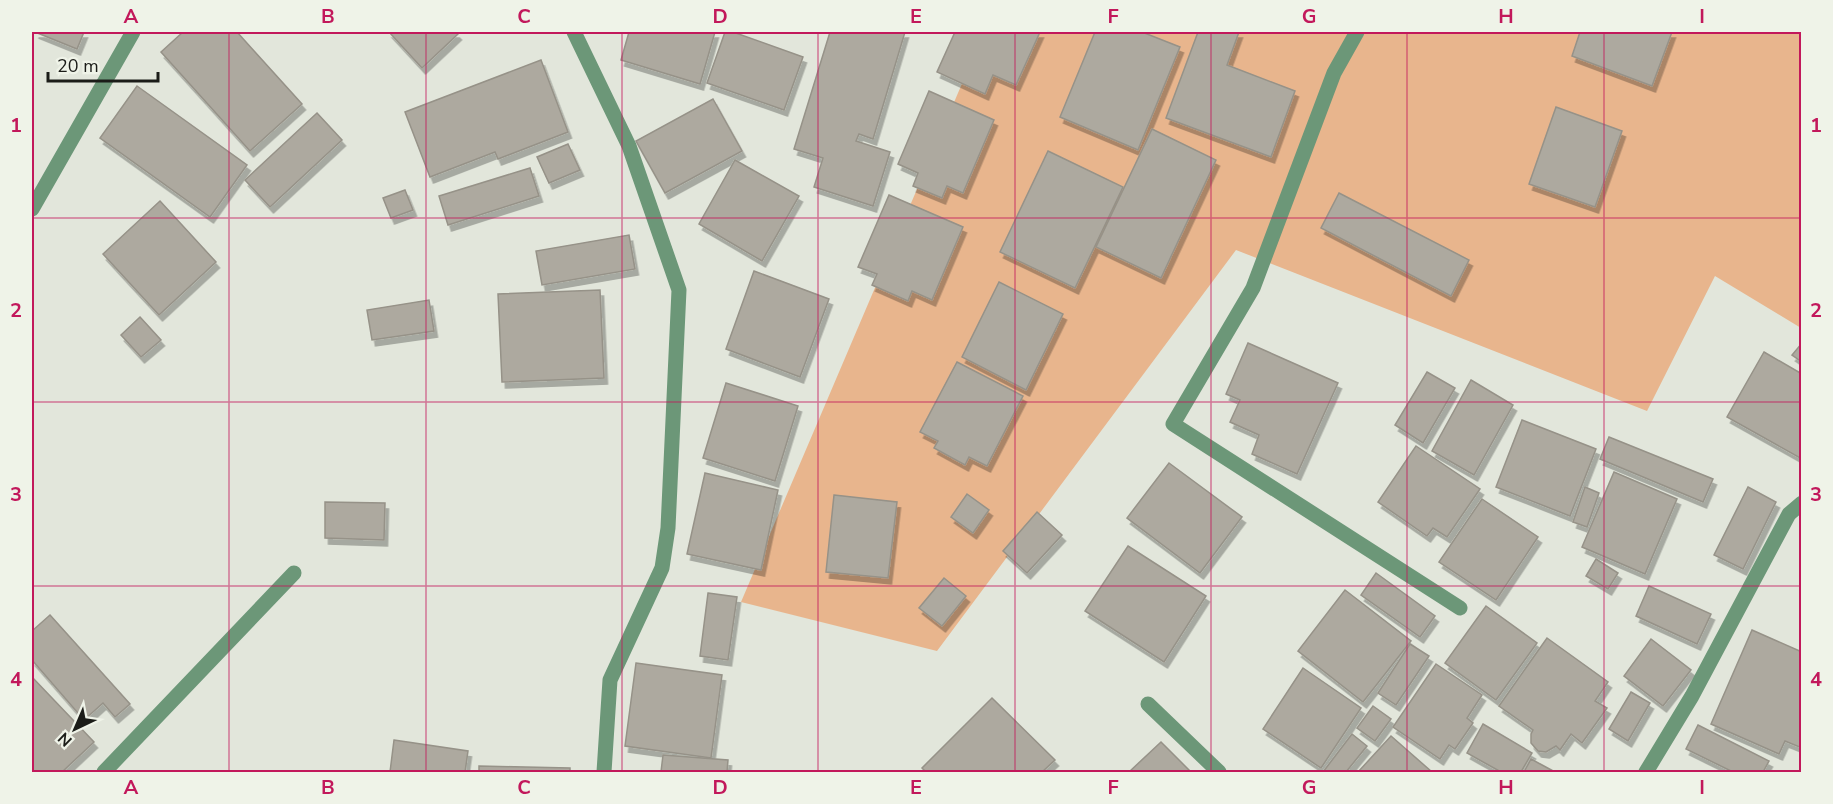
<svg xmlns="http://www.w3.org/2000/svg" width="1833" height="804" viewBox="0 0 1833 804" font-family="'Nunito Sans',sans-serif">
	<style>
		.green { fill: #e8b58d }
		.building { fill: #ada99f; stroke: #969288; stroke-width: 1.5; filter: url(#shadow) }
		.lines { fill: none; stroke-linecap: round; stroke-linejoin: round }
		.street { stroke: #6c9778; stroke-width: 15 }
		.grid { fill: none; stroke: #c2185b; stroke-width: 1.5; stroke-opacity: 0.55 }
		.neatline { fill: none; stroke: #c2185b; stroke-width: 2 }
		.grid-label { font-size: 20px; text-anchor: middle; font-weight: bold; fill: #c2185b }
	</style>
	<defs>
		<filter id="shadow"><feDropShadow dx="3.5" dy="6" stdDeviation="0" flood-color="#0004"/></filter>
	</defs>
	<rect width="100%" height="100%" fill="#e2e6db"/>
	<polygon class="green" points="984,32 1801,32 1801,328 1715,276 1647,411 1236,250 937,651 741,602"/>
	<g class="building">
		<polygon points="35,32 84,32 77,49"/>
		<polygon points="183,32 237,32 302,104 250,151 161,52"/>
		<polygon points="389,32 456,32 458,34 422,68"/>
		<polygon points="629,32 715,32 700,84 621,60"/>
		<polygon points="725,32 733,32 803,57 784,110 707,83"/>
		<polygon points="830,32 905,32 873,139 859,134 856,141 890,152 873,206 814,187 823,158 794,149"/>
		<polygon points="955,32 1040,32 1016,85 993,75 985,94 937,72"/>
		<polygon points="1095,32 1142,32 1180,47 1138,150 1060,117"/>
		<polygon points="1198,32 1239,32 1227,65 1295,91 1271,157 1166,118"/>
		<polygon points="1580,32 1672,32 1652,86 1572,56"/>
		<polygon points="541,60 568,132 498,159 495,152 430,177 405,112"/>
		<polygon points="137,86 247,165 210,217 100,138"/>
		<polygon points="929,91 994,120 963,193 947,186 942,198 913,186 918,173 898,164"/>
		<polygon points="713,99 742,151 665,193 636,141"/>
		<polygon points="1556,107 1622,131 1595,207 1529,184"/>
		<polygon points="317,113 342,140 270,207 245,180"/>
		<polygon points="1152,129 1216,160 1161,278 1096,247"/>
		<polygon points="568,144 580,170 549,183 537,157"/>
		<polygon points="1048,151 1123,187 1075,288 1000,252"/>
		<polygon points="735,160 799,196 762,261 699,224"/>
		<polygon points="530,168 539,196 448,225 439,196"/>
		<polygon points="405,190 413,210 391,218 383,198"/>
		<polygon points="1339,193 1469,260 1451,296 1321,228"/>
		<polygon points="889,195 963,227 932,300 912,291 908,301 872,285 877,274 858,267"/>
		<polygon points="160,201 216,262 159,315 103,254"/>
		<polygon points="629,235 635,269 542,285 536,251"/>
		<polygon points="754,271 829,299 800,377 726,349"/>
		<polygon points="999,282 1063,314 1026,390 962,357"/>
		<polygon points="600,290 604,378 502,382 498,294"/>
		<polygon points="429,300 434,331 372,340 367,310"/>
		<polygon points="140,317 161,340 141,357 121,335"/>
		<polygon points="1248,343 1338,383 1297,474 1252,454 1259,435 1230,422 1240,400 1226,394"/>
		<polygon points="1802,343 1802,362 1792,355"/>
		<polygon points="1764,352 1802,374 1802,459 1727,417"/>
		<polygon points="957,362 1023,396 987,466 969,457 965,465 934,448 938,441 920,432"/>
		<polygon points="1427,372 1455,388 1423,443 1395,425"/>
		<polygon points="1471,380 1513,405 1474,475 1432,451"/>
		<polygon points="726,383 798,406 775,481 703,458"/>
		<polygon points="1522,420 1596,449 1570,516 1496,487"/>
		<polygon points="1609,437 1713,479 1703,502 1600,459"/>
		<polygon points="1416,446 1480,489 1447,537 1433,528 1427,536 1378,502"/>
		<polygon points="1169,463 1242,517 1200,573 1127,518"/>
		<polygon points="1614,472 1677,499 1645,574 1582,547"/>
		<polygon points="705,473 778,490 761,570 687,554"/>
		<polygon points="1585,487 1599,493 1587,527 1573,522"/>
		<polygon points="1748,487 1776,502 1743,569 1714,555"/>
		<polygon points="967,494 989,510 973,533 951,517"/>
		<polygon points="834,495 897,502 888,578 826,572"/>
		<polygon points="1482,499 1538,537 1496,600 1439,562"/>
		<polygon points="325,502 385,503 384,540 325,538"/>
		<polygon points="1037,512 1062,535 1027,573 1003,551"/>
		<polygon points="1128,546 1206,596 1164,662 1085,611"/>
		<polygon points="1596,559 1618,573 1608,589 1586,576"/>
		<polygon points="1376,573 1435,616 1420,637 1361,595"/>
		<polygon points="944,578 966,596 942,626 919,608"/>
		<polygon points="1649,586 1711,614 1697,644 1636,616"/>
		<polygon points="1345,590 1411,641 1363,702 1298,651"/>
		<polygon points="708,593 737,597 728,660 700,656"/>
		<polygon points="1486,606 1537,643 1496,700 1445,663"/>
		<polygon points="50,615 130,704 115,717 103,703 84,720 32,660 32,631"/>
		<polygon points="1752,630 1802,652 1802,748 1785,741 1779,754 1711,724"/>
		<polygon points="1547,638 1608,682 1595,701 1607,708 1582,743 1571,734 1560,750 1556,746 1546,752 1538,751 1531,743 1531,734 1533,730 1499,706"/>
		<polygon points="1651,639 1691,670 1663,706 1624,676"/>
		<polygon points="1410,644 1429,656 1396,705 1378,693"/>
		<polygon points="636,663 722,675 711,758 625,746"/>
		<polygon points="1436,664 1482,695 1467,718 1473,723 1455,749 1449,745 1440,759 1393,727"/>
		<polygon points="1303,668 1361,708 1321,768 1263,729"/>
		<polygon points="32,677 94,742 62,772 32,772"/>
		<polygon points="1631,692 1650,703 1628,741 1609,729"/>
		<polygon points="992,698 1055,760 1042,772 926,772 922,768"/>
		<polygon points="1373,706 1391,719 1375,741 1357,728"/>
		<polygon points="1483,724 1532,753 1521,772 1501,772 1467,753"/>
		<polygon points="1698,725 1769,761 1763,772 1733,772 1686,749"/>
		<polygon points="1352,734 1367,746 1346,772 1323,772"/>
		<polygon points="1391,736 1432,772 1358,772"/>
		<polygon points="394,740 468,751 465,772 390,772"/>
		<polygon points="1161,742 1191,772 1129,772"/>
		<polygon points="663,755 728,760 727,772 661,772"/>
		<polygon points="1531,759 1555,772 1524,772"/>
		<polygon points="479,766 570,768 570,772 479,772"/>
	</g>
	<g class="lines">
		<g class="street">
			<polyline points="574,32 629,146 679,290 668,528 662,568 610,680 604,772"/>
			<polyline points="1357,32 1334,73 1253,288 1173,424 1460,608"/>
			<polyline points="32,209 133,32"/>
			<polyline points="1148,704 1219,772"/>
			<polyline points="104,772 294,573"/>
			<polyline points="1646,772 1692,696 1789,514 1802,503"/>
		</g>
	</g>
	<path class="grid" d="M229 32V772M426 32V772M622 32V772M818 32V772M1015 32V772M1211 32V772M1407 32V772M1604 32V772M32 218H1802M32 402H1802M32 586H1802"/>
	<rect width="1833" height="804" fill="none" stroke="#eff3e8" stroke-width="66"/>
	<g transform="translate(75 729) rotate(224)" stroke="#eff3e8" stroke-width="4.5" paint-order="stroke">
	<path d="M0-4.5L10 22L0 15L-10 22Z" fill="#1b1c18"/>
	<text y="-9" font-size="16" font-weight="bold" text-anchor="middle" fill="#1b1c18">N</text>
	</g>
	<path d="M48 72v9h110v-9" fill="none" stroke="#1b1c18" stroke-width="3"/>
	<text x="57" y="72" font-size="18" fill="#1b1c18" stroke="#eff3e8" stroke-width="4.5" paint-order="stroke">20 m</text>
	<rect x="33" y="33" width="1767" height="738" class="neatline"/>
	<g class="grid-label">
		<text x="131" y="23">A</text>
		<text x="328" y="23">B</text>
		<text x="524" y="23">C</text>
		<text x="720" y="23">D</text>
		<text x="916" y="23">E</text>
		<text x="1113" y="23">F</text>
		<text x="1309" y="23">G</text>
		<text x="1506" y="23">H</text>
		<text x="1702" y="23">I</text>
		<text x="16" y="132">1</text>
		<text x="1816" y="132">1</text>
		<text x="16" y="317">2</text>
		<text x="1816" y="317">2</text>
		<text x="16" y="501">3</text>
		<text x="1816" y="501">3</text>
		<text x="16" y="686">4</text>
		<text x="1816" y="686">4</text>
		<text x="131" y="794">A</text>
		<text x="328" y="794">B</text>
		<text x="524" y="794">C</text>
		<text x="720" y="794">D</text>
		<text x="916" y="794">E</text>
		<text x="1113" y="794">F</text>
		<text x="1309" y="794">G</text>
		<text x="1506" y="794">H</text>
		<text x="1702" y="794">I</text>
	</g>
</svg>
